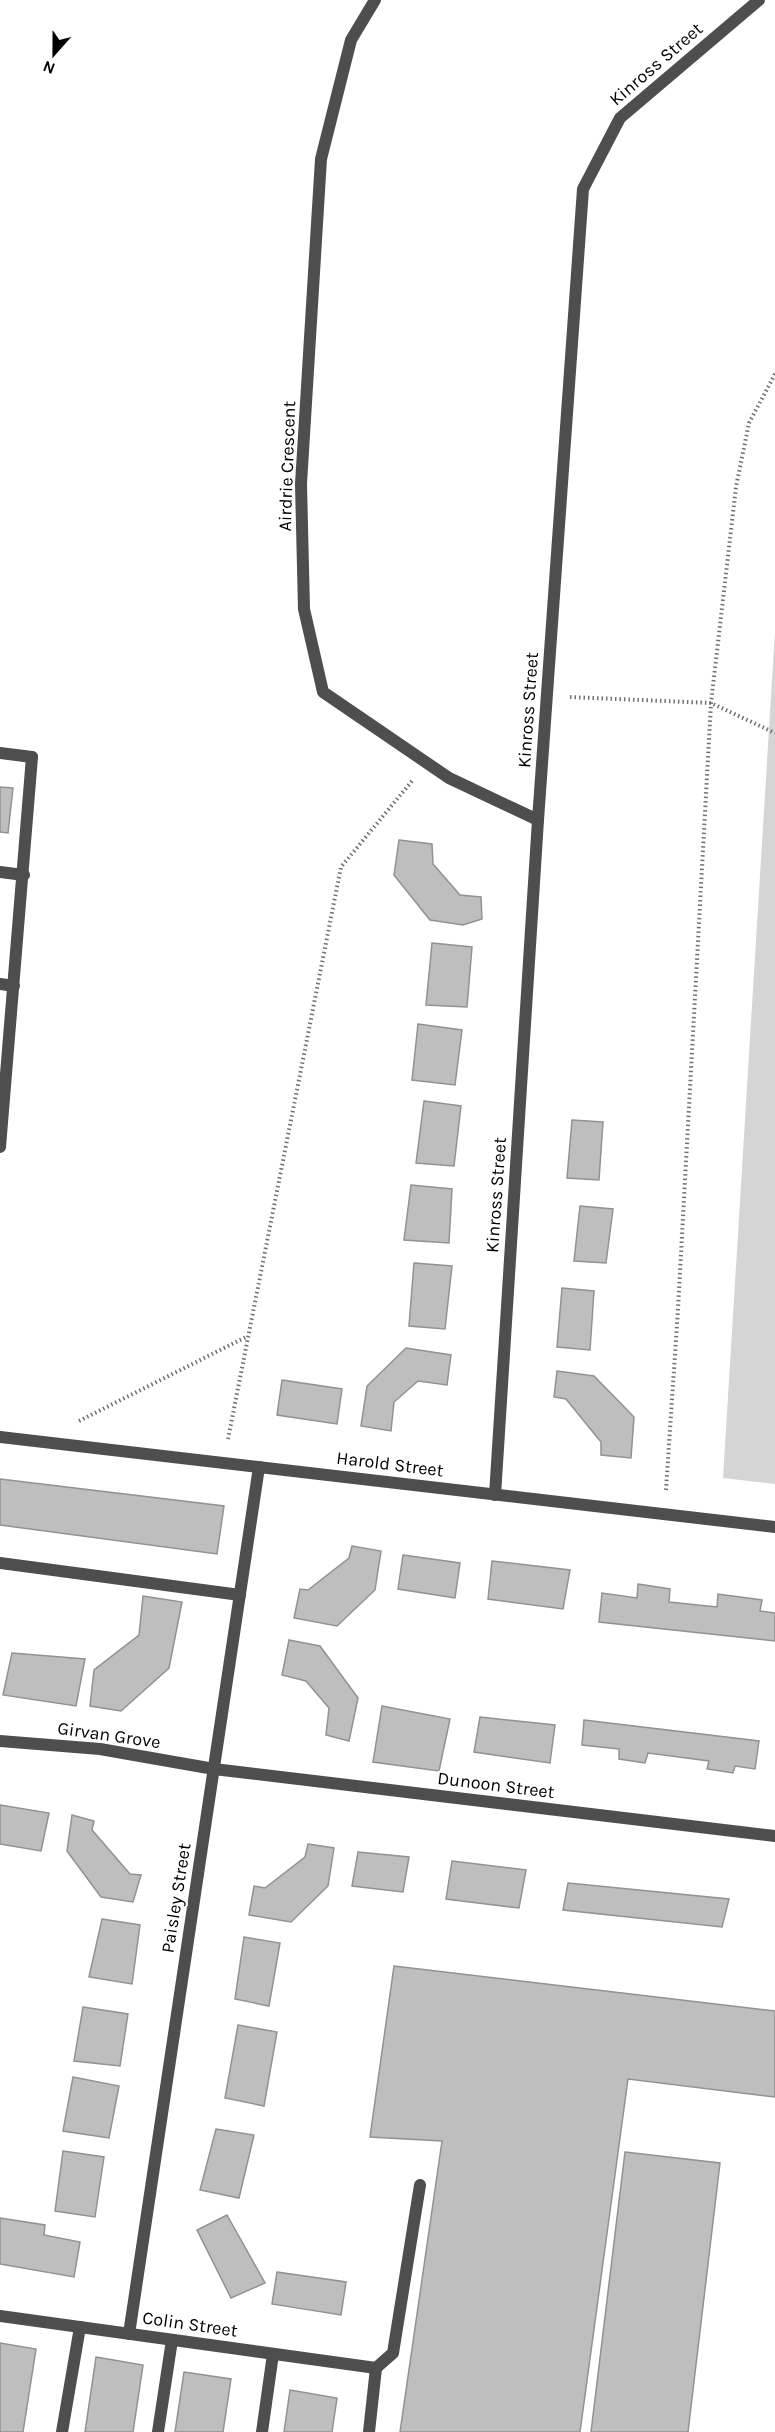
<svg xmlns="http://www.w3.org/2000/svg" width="775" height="2432" viewBox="0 0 775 2432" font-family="Karla,sans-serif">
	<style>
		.green { fill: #d5d5d5 }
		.building { fill: #bebebe; stroke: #929292; stroke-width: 1.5 }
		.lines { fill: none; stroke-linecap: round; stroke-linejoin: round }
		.path { stroke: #707070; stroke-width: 4; stroke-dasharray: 1.5 3; stroke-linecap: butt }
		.service { stroke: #4e4e4e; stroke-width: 12 }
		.minor { stroke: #4e4e4e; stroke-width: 12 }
		.labels { text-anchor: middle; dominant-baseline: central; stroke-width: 4.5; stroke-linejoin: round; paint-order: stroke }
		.street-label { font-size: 18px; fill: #000; stroke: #fff }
	</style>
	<rect width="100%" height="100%" fill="#fff"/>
	<polygon class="green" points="775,631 775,1484 723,1478"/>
	<g class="building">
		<polygon points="0,787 13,788 8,833 0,832"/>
		<polygon points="399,840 432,844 433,864 460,895 481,897 482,919 463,925 430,920 394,875"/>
		<polygon points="432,943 472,947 467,1007 426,1005"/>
		<polygon points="418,1024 462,1030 455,1085 412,1080"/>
		<polygon points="424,1101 461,1106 454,1166 416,1163"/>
		<polygon points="572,1120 603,1122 599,1180 567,1178"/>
		<polygon points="411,1185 452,1189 449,1243 404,1240"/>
		<polygon points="580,1206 613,1209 606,1263 574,1261"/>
		<polygon points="414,1263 452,1266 445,1329 409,1326"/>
		<polygon points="562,1288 594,1291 590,1350 557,1347"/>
		<polygon points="406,1348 451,1355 447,1385 418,1381 394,1402 391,1431 361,1426 367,1386"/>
		<polygon points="557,1371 594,1376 634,1417 631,1458 601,1455 601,1442 566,1399 554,1397"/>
		<polygon points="282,1380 342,1389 337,1424 277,1415"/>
		<polygon points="0,1479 224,1506 217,1554 0,1525"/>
		<polygon points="352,1546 381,1551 375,1590 337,1626 294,1618 300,1589 308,1590 349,1558"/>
		<polygon points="403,1555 460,1563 455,1598 398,1589"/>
		<polygon points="492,1561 570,1570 563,1609 488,1599"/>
		<polygon points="638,1584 670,1589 669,1602 717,1607 718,1594 762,1600 760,1611 775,1613 775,1641 599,1622 602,1593 637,1598"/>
		<polygon points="143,1596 182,1602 169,1668 121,1711 90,1706 94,1670 139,1635"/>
		<polygon points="289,1640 320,1646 358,1698 349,1741 326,1735 329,1708 306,1681 282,1675"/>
		<polygon points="12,1653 85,1659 76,1706 3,1695"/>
		<polygon points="382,1706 450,1719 439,1771 373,1762"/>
		<polygon points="480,1717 555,1725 550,1763 474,1752"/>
		<polygon points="584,1720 759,1741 755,1769 735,1766 733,1773 707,1769 709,1761 648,1753 645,1763 619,1759 619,1749 582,1745"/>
		<polygon points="0,1805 49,1813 41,1851 0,1844"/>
		<polygon points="72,1815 94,1821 92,1830 130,1874 141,1875 133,1902 101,1897 67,1851"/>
		<polygon points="308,1844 334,1848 328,1886 291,1922 249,1915 254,1886 265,1888 305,1857"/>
		<polygon points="358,1852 409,1857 403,1892 352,1886"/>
		<polygon points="452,1861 526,1870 519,1908 446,1899"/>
		<polygon points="568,1883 729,1899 722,1927 563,1910"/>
		<polygon points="102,1919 140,1925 132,1984 89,1977"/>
		<polygon points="244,1937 280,1943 269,2006 235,1999"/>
		<polygon points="394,1966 775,2011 775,2097 628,2079 580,2432 400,2432 442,2141 370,2137"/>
		<polygon points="83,2007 128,2014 120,2066 74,2061"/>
		<polygon points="238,2025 277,2032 264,2106 225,2098"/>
		<polygon points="73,2077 119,2086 109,2138 63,2131"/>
		<polygon points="216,2129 254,2135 239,2198 200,2190"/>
		<polygon points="63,2151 104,2157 95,2217 55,2211"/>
		<polygon points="625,2152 720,2163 688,2432 591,2432"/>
		<polygon points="227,2215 265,2283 231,2298 197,2230"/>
		<polygon points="0,2218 45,2225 44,2235 80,2242 74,2277 0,2264"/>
		<polygon points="277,2272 346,2282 341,2315 272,2304"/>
		<polygon points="0,2343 36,2349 23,2432 0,2432"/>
		<polygon points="96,2357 143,2365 133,2432 85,2432"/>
		<polygon points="184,2372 231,2379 223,2432 175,2432"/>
		<polygon points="290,2390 337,2398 332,2432 284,2432"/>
	</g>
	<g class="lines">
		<g class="path">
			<polyline points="570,697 711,703 775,733"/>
			<polyline points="79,1421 248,1336"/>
			<polyline points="228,1439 341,867 412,781"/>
			<polyline points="666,1490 678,1309 711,703 736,487 749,423 775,374"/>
		</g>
		<g class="service">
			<polyline points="0,872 24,875"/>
			<polyline points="0,1147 32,757"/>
			<polyline points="0,1563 240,1595"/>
			<polyline points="376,2368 393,2353 420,2185"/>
			<polyline points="62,2432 80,2327"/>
			<polyline points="262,2432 273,2354"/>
		</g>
		<g class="minor">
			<polyline points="375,0 351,40 321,159 301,484 304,609 323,692 449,778 538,820"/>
			<polyline points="0,753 32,757"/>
			<polyline points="0,984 14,986"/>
			<polyline points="0,1437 775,1527"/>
			<polyline points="495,1495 538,820 583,189 620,118 759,0"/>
			<polyline points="0,1741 100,1749 214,1769 775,1836"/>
			<polyline points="0,2316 376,2368 369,2432"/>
			<polyline points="129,2334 259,1467"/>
			<polyline points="158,2432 172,2340"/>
		</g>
	</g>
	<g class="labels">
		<g class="street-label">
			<text transform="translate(656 64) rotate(-41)">Kinross Street</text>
			<text transform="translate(287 466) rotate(-88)">Airdrie Crescent</text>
			<text transform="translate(528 710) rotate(-86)">Kinross Street</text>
			<text transform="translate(496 1195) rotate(-86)">Kinross Street</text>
			<text transform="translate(390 1464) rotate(7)">Harold Street</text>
			<text transform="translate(109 1735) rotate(8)">Girvan Grove</text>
			<text transform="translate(496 1785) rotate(7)">Dunoon Street</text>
			<text transform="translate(176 1898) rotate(-81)">Paisley Street</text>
			<text transform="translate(190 2324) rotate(8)">Colin Street</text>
		</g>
	</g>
	<g transform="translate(54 54) rotate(201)" stroke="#ffffff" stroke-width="4.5" paint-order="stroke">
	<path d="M0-4.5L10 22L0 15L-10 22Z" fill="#000000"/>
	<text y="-9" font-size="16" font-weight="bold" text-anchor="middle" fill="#000000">N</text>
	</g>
</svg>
